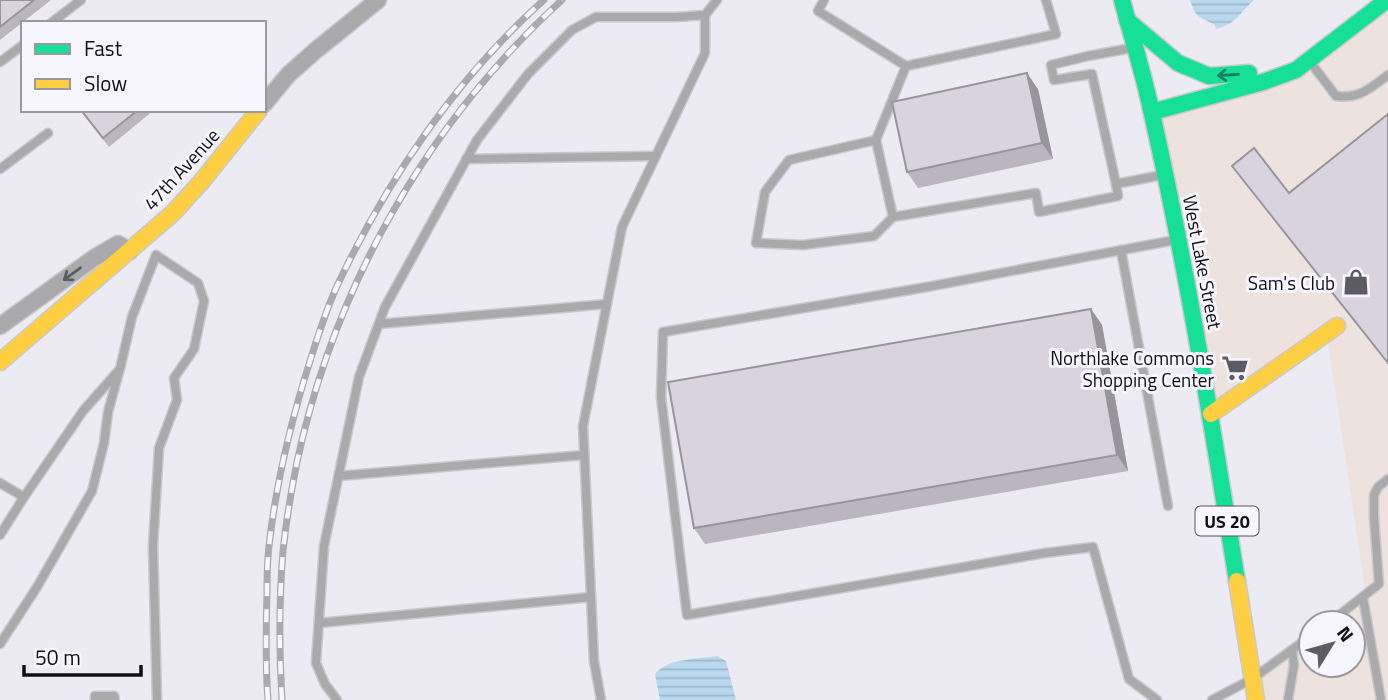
<svg xmlns="http://www.w3.org/2000/svg" width="1388" height="700" viewBox="0 0 1388 700" font-family="'Titillium Web',sans-serif">
	<style>
		.commercial { fill: #ede2dd }
		.water { fill: url(#water-rules) }
		.lines { fill: none; stroke-linecap: round; stroke-linejoin: round }
		.lane-casing { stroke: #cac8ce; stroke-width: 11 }
		.street-casing { stroke: #cac8ce; stroke-width: 19 }
		.fast-casing { stroke: #cac8ce; stroke-width: 19 }
		.slow-casing { stroke: #cac8ce; stroke-width: 19 }
		.lane { stroke: #aaa9ac; stroke-width: 8 }
		.street { stroke: #aaa9ac; stroke-width: 16 }
		.fast { stroke: #16e098; stroke-width: 16 }
		.slow { stroke: #ffcf43; stroke-width: 16 }
		.rail-casing { stroke: #aba9ae; stroke-width: 7 }
		.rail { stroke: #f7f5fe; stroke-width: 4.5; stroke-dasharray: 13; stroke-linecap: butt }
		.wall { fill: #bab5c0 }
		.shaded-wall { fill: #97949c }
		.building { fill: #d8d3df; stroke: #97949c; stroke-width: 2 }
		.oneway { stroke: #13825d }
		.oneway2 { stroke: #5d5c60 }
		.labels { text-anchor: middle; dominant-baseline: central; stroke-width: 6; stroke-linejoin: round; paint-order: stroke }
		.shield { fill: #f7f5fe; stroke: #55545a; stroke-width: 2 }
		.shield-label { font-size: 18px; font-weight: bold; fill: #100f14 }
		.street-label { font-size: 19px; fill: #100f14; stroke: #f7f5fe }
		.poi-label { font-size: 19px; fill: #100f14; stroke: #f7f5fe; text-anchor: end }
	</style>
	<defs>
		<pattern id="water-rules" width="6" height="5" patternUnits="userSpaceOnUse" patternTransform="scale(1.75)"><rect width="6" height="5" fill="#b9d8ed"/><path d="M0 2.5h6" fill="none" stroke="#9eb8ca"/></pattern>
	</defs>
	<rect width="100%" height="100%" fill="#eceaf2"/>
	<polygon class="commercial" points="1388,0 1388,700 1256,700 1252,679 1311,636 1311,665 1353,665 1353,623 1329,623 1366,596 1326,328 1210,410 1152,112 1263,82"/>
	<g class="water">
		<path d="M1190 0H1254C1239 13 1238 23 1216 29L1215 25C1199 17 1196 18 1190 0Z"/>
		<path d="M717 656 726 661 736 700H660L655 674C668 658 699 659 717 656Z"/>
	</g>
	<g class="lines">
		<g class="lane-casing">
			<g id="lane">
				<polyline points="824,0 818,11 906,66 1056,34 1046,0"/>
				<polyline points="705,15 717,0"/>
				<polyline points="51,23 81,0"/>
				<polyline points="1132,48 1088,56 1051,65 1054,80 1092,74 1116,184 1162,175"/>
				<polyline points="0,62 23,45"/>
				<path d="M1311 63 1336 96C1360 99 1370 88 1388 75"/>
				<polyline points="876,140 906,66"/>
				<polyline points="466,159 656,156"/>
				<polyline points="0,169 48,133"/>
				<polyline points="893,217 876,140 789,160 765,192 756,243 803,245 874,236 893,217 1036,193 1039,212 1118,196 1116,184"/>
				<polyline points="1121,250 1168,506"/>
				<polyline points="379,324 607,304"/>
				<polyline points="339,476 584,455"/>
				<polyline points="0,483 24,497"/>
				<polyline points="0,535 24,497 83,411 120,369 132,317 156,255 198,283 204,301 194,349 174,378 177,400 159,448 153,546 157,700"/>
				<polyline points="1363,598 1381,700"/>
				<polyline points="319,623 591,597"/>
				<polyline points="1329,623 1379,584 1374,517 1374,495 1378,487 1388,479"/>
				<polyline points="0,644 37,587 92,491 104,443 108,412 119,372"/>
				<polyline points="95,700 95,696 114,696 115,700"/>
				<polyline points="337,700 325,684 316,663 324,546 359,377 385,307 477,140 528,74 572,30 596,17 677,17 705,15 705,53 622,227 583,426 594,661 601,700"/>
				<polyline points="1157,700 1129,679 1093,547 1045,553 687,615 661,397 663,332 927,287 1175,240"/>
				<polyline points="1212,700 1252,679 1311,636"/>
				<polyline points="1288,700 1294,665 1292,650"/>
			</g>
		</g>
		<g class="street-casing">
			<g id="street">
				<polyline points="264,104 288,75 315,51 378,0"/>
				<polyline points="0,326 94,258 118,244 130,251"/>
			</g>
		</g>
		<g class="fast-casing">
			<g id="fast">
				<path d="M1122 0C1132 38 1144 75 1152 114 1187 268 1212 425 1237 581"/>
				<polyline points="1127,20 1178,63 1209,76 1249,73"/>
				<polyline points="1152,112 1263,82 1296,70 1387,0"/>
			</g>
		</g>
		<g class="slow-casing">
			<g id="slow">
				<polyline points="0,362 173,213 202,181 259,110"/>
				<polyline points="1211,414 1337,326"/>
				<polyline points="1237,581 1256,700"/>
			</g>
		</g>
		<use href="#lane" class="lane"/>
		<use href="#street" class="street"/>
		<use href="#fast" class="fast"/>
		<use href="#slow" class="slow"/>
		<g class="rail-casing">
			<g id="rail">
				<path d="M268 700C265 664 266 630 267 594 267 578 267 562 269 546 276 483 291 421 310 361 318 336 326 310 337 286 387 180 456 78 544 0"/>
				<path d="M282 700C279 651 279 600 283 551 286 522 291 492 297 462 335 285 428 122 562 0"/>
			</g>
		</g>
		<use href="#rail" class="rail"/>
	</g>
	<g class="wall">
		<polygon points="0,0 51,0 0,40"/>
		<polygon points="1038,89 1053,159 918,188 907,172"/>
		<polygon points="80,110 154,110 109,147"/>
		<polygon points="1388,114 1388,364 1232,166 1289,193"/>
		<polygon points="1091,309 1102,325 1128,471 705,544 694,528"/>
	</g>
	<g class="shaded-wall">
		<polygon points="1027,73 1038,89 1053,159 1042,143"/>
		<polygon points="1091,309 1102,325 1128,471 1117,455"/>
	</g>
	<g class="building">
		<polygon points="0,0 34,0 0,27"/>
		<polygon points="1027,73 1042,143 907,172 892,102"/>
		<polygon points="81,110 138,110 103,138"/>
		<polygon points="1388,114 1388,363 1232,166 1254,148 1289,193"/>
		<polygon points="1091,309 1117,455 694,528 668,382"/>
	</g>
	<defs><path id="oneway-shaft" d="M-6 0H5M1.5-3L5.5 0L1.5 3" fill="none" stroke-width="1.6" stroke-linecap="round" stroke-linejoin="round" transform="scale(1.75)"/></defs>
	<use class="oneway" href="#oneway-shaft" transform="translate(1228 75) rotate(176)"/>
	<use class="oneway2" href="#oneway-shaft" transform="translate(72 274) rotate(144)"/>
	<defs>
		<g id="shop-bare" transform="scale(2.1)"><path d="M-5-2.5h2.3a2.7 3.5 0 0 1 5.4 0H5L5.5 6h-11ZM-1.5-2.5h3a1.5 2.3 0 0 0-3 0Z" fill="#5d5c62" stroke="#f7f5fe" stroke-width="2.5" paint-order="stroke"/></g>
		<g id="supermarket-bare" transform="scale(2.1)"><path d="M-6-5.5h2.5l.6 2H6L4.5 2H-2.5L-4.4-4H-6ZM-1.5 3.2a1.3 1.3 0 1 0 .1 0ZM3 3.2a1.3 1.3 0 1 0 .1 0Z" fill="#5d5c62" stroke="#f7f5fe" stroke-width="2.5" paint-order="stroke"/></g>
	</defs>
	<g fill-rule="evenodd">
		<use href="#shop-bare" x="1356" y="282"/>
		<use href="#supermarket-bare" x="1235" y="368"/>
	</g>
	<g class="labels">
		<rect class="shield" x="1195.5" y="506.5" width="63" height="29" rx="5"/>
		<g class="shield-label">
			<text x="1227" y="521">US 20</text>
		</g>
		<g class="street-label">
			<text transform="translate(181 169) rotate(-48)">47th Avenue</text>
			<text transform="translate(1203 262) rotate(79)">West Lake Street</text>
		</g>
		<g class="poi-label">
			<text x="1335" y="282">Sam's Club</text>
			<text x="1214" y="357">Northlake Commons<tspan x="1214" dy="22">Shopping Center</tspan></text>
		</g>
	</g>
	<rect x="21" y="21" width="245" height="91" fill="#f7f5fe" stroke="#9b99a0" stroke-width="2"/>
	<rect x="35" y="44" width="35" height="10" fill="#16e098" stroke="#9b99a0" stroke-width="2"/>
	<text x="84" y="56" font-size="21" fill="#100f14">Fast</text>
	<rect x="35" y="79" width="35" height="10" fill="#ffcf43" stroke="#9b99a0" stroke-width="2"/>
	<text x="84" y="91" font-size="21" fill="#100f14">Slow</text>
	<g transform="translate(1332 644) rotate(53)"><circle r="33" fill="#f7f5fe" stroke="#9b99a0" stroke-width="2"/>
	<path d="M0-5L12 26L0 18L-12 26Z" fill="#5d5c62"/>
	<text y="-10" font-size="19" font-weight="bold" text-anchor="middle" fill="#100f14">N</text>
	</g>
	<path d="M24 665v10h117v-10" fill="none" stroke="#100f14" stroke-width="3.5"/>
	<text x="35" y="665" font-size="21" fill="#100f14" stroke="#f7f5fe" stroke-width="5" paint-order="stroke">50 m</text>
</svg>
